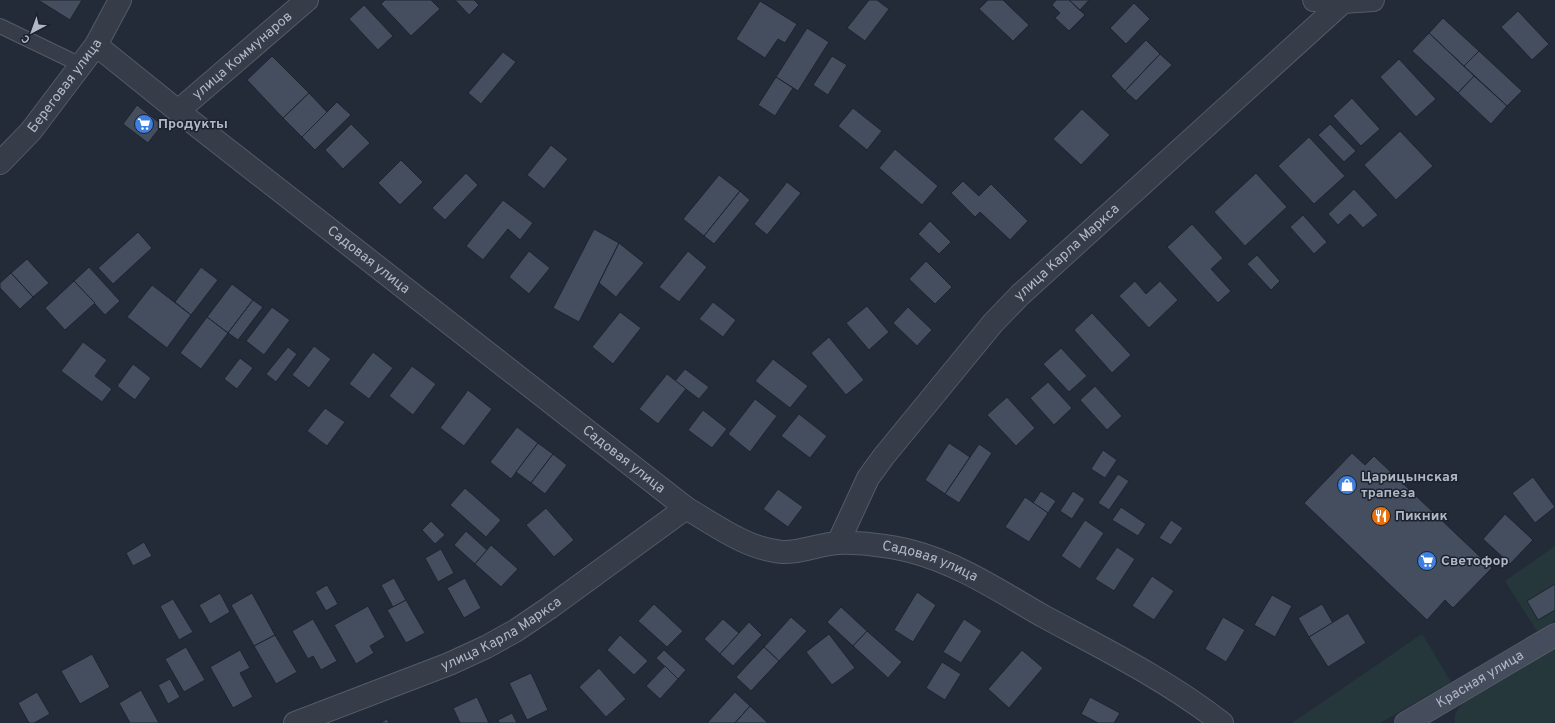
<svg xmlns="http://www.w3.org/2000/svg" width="1555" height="723" viewBox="0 0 1555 723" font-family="Overpass,sans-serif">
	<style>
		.green { fill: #25373a }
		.building { fill: #444e5e; stroke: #1e2430 }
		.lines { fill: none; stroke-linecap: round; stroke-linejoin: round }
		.lane-casing { stroke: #545b67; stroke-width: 16 }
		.street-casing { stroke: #545b67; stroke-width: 24 }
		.secondary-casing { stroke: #545b67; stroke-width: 24 }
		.lane { stroke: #363d49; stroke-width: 14 }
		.street { stroke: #363d49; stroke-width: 22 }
		.secondary { stroke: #454c5c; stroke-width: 22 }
		.labels { text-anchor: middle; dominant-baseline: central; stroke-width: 3; stroke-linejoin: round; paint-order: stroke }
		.street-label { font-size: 14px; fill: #b1b8c5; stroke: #1c222e }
		.poi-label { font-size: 14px; font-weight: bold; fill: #b1b8c5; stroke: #1c222e; text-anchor: start }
	</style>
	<rect width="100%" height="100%" fill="#232b39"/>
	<g class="green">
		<polygon points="1555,546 1555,621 1537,631 1505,581"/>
		<polygon points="1422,634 1451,682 1380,723 1292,723"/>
		<path d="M1555 647V721L1552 723H1455C1453 712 1461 705 1468 698Z"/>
	</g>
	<g class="building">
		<polygon points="38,0 82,0 70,20"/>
		<polygon points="385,0 431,0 440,9 411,36 381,4"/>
		<polygon points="455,0 474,0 479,5 469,15"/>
		<polygon points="869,0 877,0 889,9 865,41 847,28"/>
		<polygon points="988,0 1003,0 1029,25 1013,41 979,9"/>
		<polygon points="1056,0 1069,0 1085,15 1069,31 1055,18 1060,13 1052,5"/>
		<polygon points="1069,0 1089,0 1080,10"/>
		<polygon points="760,1 797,24 785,43 778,39 765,58 736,39"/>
		<polygon points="1134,3 1150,19 1126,44 1110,28"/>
		<polygon points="364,5 393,36 378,50 349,19"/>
		<polygon points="1518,11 1549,44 1532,60 1501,27"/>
		<polygon points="1443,18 1479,51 1464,66 1429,33"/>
		<polygon points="807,28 829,42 798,91 776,77"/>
		<polygon points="1429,33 1474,76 1458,93 1412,51"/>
		<polygon points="1146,40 1160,54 1125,91 1111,76"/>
		<polygon points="1479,51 1522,91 1507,106 1464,66"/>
		<polygon points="503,52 516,62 481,104 468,93"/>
		<polygon points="1160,54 1172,65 1136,101 1125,91"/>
		<polygon points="272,56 309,93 283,118 247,80"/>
		<polygon points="832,56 847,65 828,95 813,85"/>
		<polygon points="1399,59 1436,99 1416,117 1380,77"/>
		<polygon points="1474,76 1507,106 1491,124 1458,93"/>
		<polygon points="776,77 793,88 775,116 758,105"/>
		<polygon points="309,93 327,112 302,137 283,118"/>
		<polygon points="1352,98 1380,129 1361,146 1333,116"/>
		<polygon points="337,102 351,115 315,150 302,137"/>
		<polygon points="137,105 162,125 148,143 123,124"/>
		<polygon points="853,108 882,131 867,150 838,126"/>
		<polygon points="1082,109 1110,135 1081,165 1053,139"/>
		<polygon points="351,124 370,143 343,169 325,150"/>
		<polygon points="1330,124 1356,151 1344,162 1318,135"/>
		<polygon points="1400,131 1433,166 1396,200 1364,165"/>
		<polygon points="1309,137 1345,176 1314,204 1278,166"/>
		<polygon points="551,145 568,159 544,189 527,175"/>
		<polygon points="895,149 938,186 922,205 879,168"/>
		<polygon points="401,160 423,182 400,205 378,183"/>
		<polygon points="466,173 478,185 445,220 432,208"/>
		<polygon points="1256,173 1287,207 1245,246 1214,212"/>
		<polygon points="719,175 740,191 704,236 683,219"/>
		<polygon points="963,181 979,196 991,184 1028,221 1010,240 980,212 975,217 951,193"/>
		<polygon points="787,182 801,193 767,235 754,224"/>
		<polygon points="1354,189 1378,215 1363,228 1350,214 1338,225 1328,214"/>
		<polygon points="740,191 750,200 714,244 704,236"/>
		<polygon points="503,200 533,223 520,240 508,229 483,260 466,246"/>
		<polygon points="1303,215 1327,242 1314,254 1290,227"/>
		<polygon points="930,221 951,242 939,254 918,234"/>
		<polygon points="1192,224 1223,258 1211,269 1231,291 1218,303 1167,247"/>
		<polygon points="594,229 619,243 579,322 553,308"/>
		<polygon points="138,232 152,248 113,284 98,268"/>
		<polygon points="619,243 644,263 616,297 599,283"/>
		<polygon points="529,251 550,268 529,294 509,277"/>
		<polygon points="688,251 707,267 679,302 659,287"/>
		<polygon points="1257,255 1280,281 1271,290 1247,264"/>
		<polygon points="27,259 49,283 33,297 11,273"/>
		<polygon points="926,261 952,287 935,304 909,279"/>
		<polygon points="89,267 120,301 105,315 74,281"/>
		<polygon points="201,267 218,280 191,315 175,302"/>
		<polygon points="11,273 33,297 20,309 0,288 0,283"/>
		<polygon points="74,281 95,303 65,330 45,308"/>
		<polygon points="1135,281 1146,294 1160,281 1178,300 1149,328 1119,296"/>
		<polygon points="232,284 253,300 228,333 207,317"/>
		<polygon points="152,285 191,315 167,348 127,317"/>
		<polygon points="253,300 263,307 238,340 228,333"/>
		<polygon points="713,302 736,320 723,337 699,319"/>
		<polygon points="867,306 889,332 869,350 846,323"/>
		<polygon points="272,307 290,320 264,355 246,341"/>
		<polygon points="908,307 932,330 917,346 893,323"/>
		<polygon points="620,312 641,328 613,364 592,347"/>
		<polygon points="1092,313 1131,355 1112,373 1074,330"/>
		<polygon points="207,317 228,333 201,369 180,353"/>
		<polygon points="829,337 864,380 846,395 811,353"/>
		<polygon points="83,342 107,360 95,376 112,389 102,402 61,371"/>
		<polygon points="314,346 331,359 309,388 292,375"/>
		<polygon points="288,347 297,354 276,382 266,374"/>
		<polygon points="1061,348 1087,376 1069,392 1043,364"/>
		<polygon points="373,352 393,368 369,399 349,384"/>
		<polygon points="240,358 253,368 237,389 224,379"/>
		<polygon points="773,359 808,386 790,408 755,381"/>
		<polygon points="133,364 151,378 135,400 117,386"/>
		<polygon points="412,366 436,384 413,415 389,396"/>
		<polygon points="685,369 709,387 699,399 675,381"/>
		<polygon points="667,374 686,389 658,424 639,409"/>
		<polygon points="1048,382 1072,408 1054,425 1030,398"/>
		<polygon points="1095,386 1122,416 1107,430 1080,400"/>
		<polygon points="468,390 492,409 464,446 440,428"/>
		<polygon points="1007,397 1035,428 1016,446 987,415"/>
		<polygon points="755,399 777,416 750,452 728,434"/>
		<polygon points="325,408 345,422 327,446 307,431"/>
		<polygon points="703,410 727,429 712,448 688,430"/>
		<polygon points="799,414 827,436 810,458 781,436"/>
		<polygon points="517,427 538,443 511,479 490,462"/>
		<polygon points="538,443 553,454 531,483 516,472"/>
		<polygon points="949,443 970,457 945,494 925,480"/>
		<polygon points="979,444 992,453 959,503 945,494"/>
		<polygon points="1103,450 1117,460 1105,478 1091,469"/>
		<polygon points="1352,453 1365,465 1374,456 1492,568 1453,608 1445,600 1427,620 1304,503"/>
		<polygon points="553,454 567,465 545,494 531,483"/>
		<polygon points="1118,474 1129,481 1109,510 1098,503"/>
		<polygon points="1533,477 1555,507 1535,523 1512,493"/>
		<polygon points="465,488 501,520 486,537 450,505"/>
		<polygon points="778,489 803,507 788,527 763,509"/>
		<polygon points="1041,491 1056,501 1048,513 1033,503"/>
		<polygon points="1073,491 1085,499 1072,519 1060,511"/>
		<polygon points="1025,497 1048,513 1029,542 1005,527"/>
		<polygon points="1121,507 1146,524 1138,536 1112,520"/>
		<polygon points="546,508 574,540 554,557 526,525"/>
		<polygon points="1505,514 1533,540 1510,564 1483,539"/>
		<polygon points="1085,520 1104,533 1080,569 1061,556"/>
		<polygon points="1171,520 1183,528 1171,545 1159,538"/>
		<polygon points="431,521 445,535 435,544 422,530"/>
		<polygon points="466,531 487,550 475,564 454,545"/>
		<polygon points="144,542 152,556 133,566 126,553"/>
		<polygon points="491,545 518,569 501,587 475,564"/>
		<polygon points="1117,547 1135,559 1114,591 1095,579"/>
		<polygon points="441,549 454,573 438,582 425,558"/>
		<polygon points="1152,576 1174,591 1154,620 1132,606"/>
		<polygon points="394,578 406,600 393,607 381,585"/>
		<polygon points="465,578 481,608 464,618 447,588"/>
		<polygon points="1555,584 1555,610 1538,620 1527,601"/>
		<polygon points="327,585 338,604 326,611 315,592"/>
		<polygon points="917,592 936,605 913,642 894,630"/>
		<polygon points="220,593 230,612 210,624 199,605"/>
		<polygon points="252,593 275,635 254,646 231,605"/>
		<polygon points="1272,595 1292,606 1275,637 1254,625"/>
		<polygon points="173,599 193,632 179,640 160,606"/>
		<polygon points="406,600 425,633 406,643 387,610"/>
		<polygon points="654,604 683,631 667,647 638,621"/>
		<polygon points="1322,604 1333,623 1309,637 1298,618"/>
		<polygon points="368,606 385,637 370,646 374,653 356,664 334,625"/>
		<polygon points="841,607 867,631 853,646 827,622"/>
		<polygon points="1348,613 1366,643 1328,667 1309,637"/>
		<polygon points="791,617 807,631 779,661 764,647"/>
		<polygon points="1223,617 1245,630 1226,662 1205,649"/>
		<polygon points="313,619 337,661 321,670 313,656 308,659 292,631"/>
		<polygon points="723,619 739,633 720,654 704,639"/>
		<polygon points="964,619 982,631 961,663 943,652"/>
		<polygon points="749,622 762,635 733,666 720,654"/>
		<polygon points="867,631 902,662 888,678 853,646"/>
		<polygon points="829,634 855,668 832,685 806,652"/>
		<polygon points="275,635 297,672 276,684 254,646"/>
		<polygon points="620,635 648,661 634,675 607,650"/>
		<polygon points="186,647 205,680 184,692 165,659"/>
		<polygon points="764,647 779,661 751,691 736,677"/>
		<polygon points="240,650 250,668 240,673 253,697 233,708 210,667"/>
		<polygon points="664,650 686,670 678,679 656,658"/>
		<polygon points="1022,650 1043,668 1009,708 988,689"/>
		<polygon points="92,654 110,687 80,704 61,671"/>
		<polygon points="942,662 961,674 945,700 926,688"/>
		<polygon points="665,666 678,679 660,699 646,686"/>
		<polygon points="599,668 626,699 606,717 579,687"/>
		<polygon points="531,673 548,710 527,720 509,683"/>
		<polygon points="170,679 180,697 168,704 158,685"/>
		<polygon points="141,690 159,723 130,723 119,703"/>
		<polygon points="37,692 50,714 34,723 29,723 18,703"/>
		<polygon points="735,692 750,706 735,723 707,723"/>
		<polygon points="477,697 489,723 460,723 453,708"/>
		<polygon points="1090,697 1120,713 1114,723 1098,723 1081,714"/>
		<polygon points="750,706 768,723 735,723"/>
		<polygon points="512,713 517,723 499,723 498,720"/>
		<polygon points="387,719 389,723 380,723"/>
	</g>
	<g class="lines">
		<g class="lane-casing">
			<polyline id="lane" points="0,26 81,65"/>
		</g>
		<g class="street-casing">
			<g id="street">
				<polyline points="1314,0 1343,2 1373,0"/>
				<path id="s1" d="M96 45 178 111 686 508C715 525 747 549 782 552 801 553 819 544 838 543 859 542 890 546 910 551 958 563 1001 592 1043 616 1104 649 1167 680 1222 723"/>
				<path id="s2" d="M178 111 307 0"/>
				<path id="s3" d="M0 163 31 131 96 45 120 0"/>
				<path id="s4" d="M838 543 868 478 884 456 993 323 1020 295 1343 2"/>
				<path id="s5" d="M295 723 449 664 486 647 515 631 549 608 686 508"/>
			</g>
		</g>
		<g class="secondary-casing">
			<g id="secondary">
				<path id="s6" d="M1406 723 1555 635"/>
			</g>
		</g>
		<use href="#lane" class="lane"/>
		<use href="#street" class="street"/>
		<use href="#secondary" class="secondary"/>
	</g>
	<defs>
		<g id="supermarket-disc" transform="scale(1)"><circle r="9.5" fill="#3f7fe0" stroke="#1c222e"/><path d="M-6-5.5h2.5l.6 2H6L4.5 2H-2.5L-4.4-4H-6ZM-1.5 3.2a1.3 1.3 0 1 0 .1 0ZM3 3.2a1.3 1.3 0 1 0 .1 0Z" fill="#fff"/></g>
		<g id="shop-disc" transform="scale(1)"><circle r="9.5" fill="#3f7fe0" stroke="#1c222e"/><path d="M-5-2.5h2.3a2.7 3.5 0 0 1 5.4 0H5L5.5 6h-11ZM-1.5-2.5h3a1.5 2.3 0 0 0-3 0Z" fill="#fff"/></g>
		<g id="restaurant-disc" transform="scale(1)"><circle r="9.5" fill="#e8710a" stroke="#1c222e"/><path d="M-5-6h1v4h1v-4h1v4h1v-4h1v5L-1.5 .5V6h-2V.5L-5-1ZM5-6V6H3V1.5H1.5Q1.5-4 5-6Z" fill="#fff"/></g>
	</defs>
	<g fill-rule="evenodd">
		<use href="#supermarket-disc" x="144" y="124"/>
		<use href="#shop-disc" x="1347" y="485"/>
		<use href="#restaurant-disc" x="1381" y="516"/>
		<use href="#supermarket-disc" x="1427" y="561"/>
	</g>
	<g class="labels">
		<g class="street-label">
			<text stroke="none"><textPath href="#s2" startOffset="85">улица Коммунаров</textPath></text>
			<text stroke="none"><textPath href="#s3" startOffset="101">Береговая улица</textPath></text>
			<text stroke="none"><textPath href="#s4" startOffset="373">улица Карла Маркса</textPath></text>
			<text stroke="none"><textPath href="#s1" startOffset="347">Садовая улица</textPath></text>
			<text stroke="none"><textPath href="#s1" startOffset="671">Садовая улица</textPath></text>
			<text stroke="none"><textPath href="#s1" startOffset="1008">Садовая улица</textPath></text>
			<text stroke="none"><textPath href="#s5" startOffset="225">улица Карла Маркса</textPath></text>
			<text stroke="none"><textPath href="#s6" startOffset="86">Красная улица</textPath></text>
		</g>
		<g class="poi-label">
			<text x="158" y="124">Продукты</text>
			<text x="1361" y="477">Царицынская<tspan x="1361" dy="16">трапеза</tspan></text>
			<text x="1395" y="516">Пикник</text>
			<text x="1441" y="561">Светофор</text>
		</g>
	</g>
	<g transform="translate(32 32) rotate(221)" stroke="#1c222e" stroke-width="3" paint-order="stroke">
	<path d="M0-3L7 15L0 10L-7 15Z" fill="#b1b8c5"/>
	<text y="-6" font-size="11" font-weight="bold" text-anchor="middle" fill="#b1b8c5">С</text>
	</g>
</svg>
